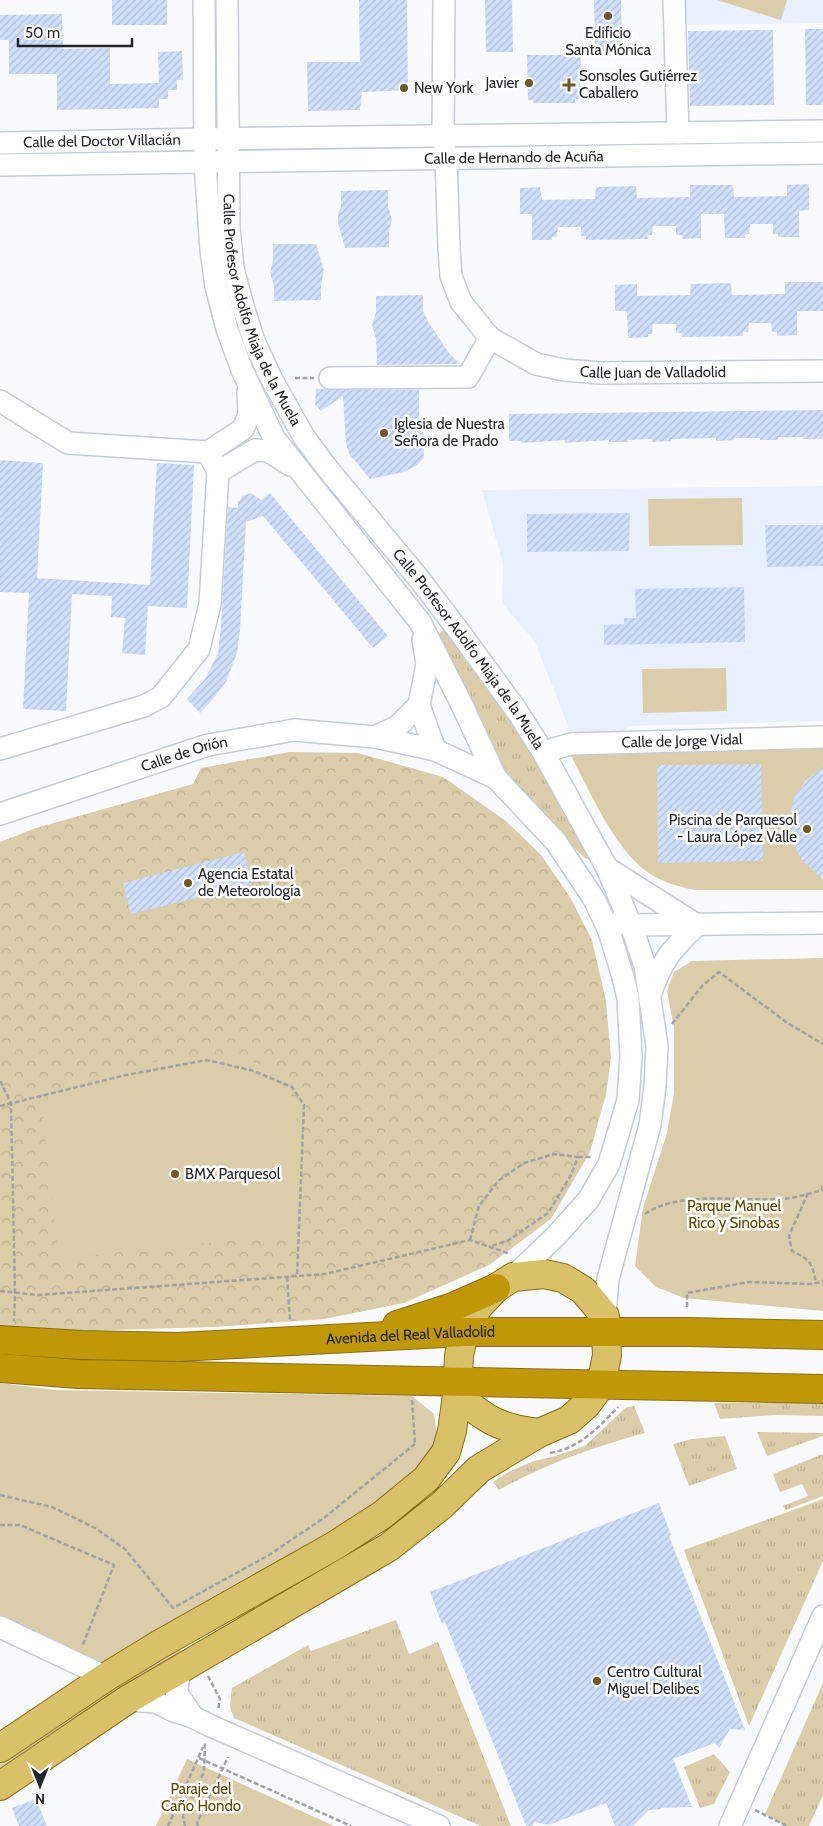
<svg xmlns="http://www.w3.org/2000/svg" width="823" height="1826" viewBox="0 0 823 1826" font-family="Cabin,sans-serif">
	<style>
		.built { fill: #e8f0fd }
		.grass { fill: url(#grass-tufts) }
		.forest { fill: url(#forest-crowns) }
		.park { fill: #dbcda9 }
		.building { fill: url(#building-hatch) }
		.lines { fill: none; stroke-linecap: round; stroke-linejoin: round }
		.minor-casing { stroke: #c6ccd6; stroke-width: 24 }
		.major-casing { stroke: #896f12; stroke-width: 30 }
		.highway-casing { stroke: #896f12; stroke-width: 30 }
		.path { stroke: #a1a3a7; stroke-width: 2.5; stroke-dasharray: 5 2.5; stroke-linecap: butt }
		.minor { stroke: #fff; stroke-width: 21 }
		.major { stroke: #d9c16a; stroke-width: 28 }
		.highway { stroke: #c09706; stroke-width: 28 }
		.poi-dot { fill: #6c5927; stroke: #fff; stroke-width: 2 }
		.labels { text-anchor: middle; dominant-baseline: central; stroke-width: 5; stroke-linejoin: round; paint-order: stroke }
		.poi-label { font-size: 15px; fill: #232529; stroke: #fff; text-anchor: start }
		.street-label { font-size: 15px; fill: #232529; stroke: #fff }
		.park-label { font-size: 15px; fill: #5c4701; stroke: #fff }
	</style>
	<defs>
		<pattern id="grass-tufts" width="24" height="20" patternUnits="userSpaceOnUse" patternTransform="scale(1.25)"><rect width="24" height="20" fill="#dbcda9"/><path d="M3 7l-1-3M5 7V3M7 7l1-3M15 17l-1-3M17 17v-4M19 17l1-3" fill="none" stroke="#bcb091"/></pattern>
		<pattern id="forest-crowns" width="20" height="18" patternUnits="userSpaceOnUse" patternTransform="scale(1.25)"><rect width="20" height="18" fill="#dbcda9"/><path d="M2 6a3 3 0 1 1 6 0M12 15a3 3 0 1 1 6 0" fill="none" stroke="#bcb091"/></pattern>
		<pattern id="building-hatch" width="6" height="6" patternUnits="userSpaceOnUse" patternTransform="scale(1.25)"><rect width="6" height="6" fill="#d0dffb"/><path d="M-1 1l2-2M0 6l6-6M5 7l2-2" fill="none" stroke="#b2bfd7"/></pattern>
	</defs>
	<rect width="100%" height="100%" fill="#f8fafe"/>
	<g class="built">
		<polygon points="684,0 823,0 823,23 684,25"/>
		<polygon points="823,486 823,721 630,726 617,736 572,736 535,642 502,603 503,564 482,490"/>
	</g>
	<g class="grass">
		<polygon points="446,629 536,755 592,857 586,859 540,816 500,768 485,738 458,674 436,635"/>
		<polygon points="714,1403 823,1403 823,1416 775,1415 720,1419"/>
		<path d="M634 1406 645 1433C594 1447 545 1464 499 1490L493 1482 510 1471 534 1461 552 1457 585 1446 622 1411 627 1407Z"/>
		<polygon points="757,1432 823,1433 823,1436 767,1456"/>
		<polygon points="725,1436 737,1469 689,1486 673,1444 692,1439"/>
		<polygon points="823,1454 823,1496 786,1510 783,1506 808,1496 802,1484 780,1492 773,1474"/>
		<polygon points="823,1499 823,1561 749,1726 684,1550"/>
		<polygon points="396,1620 409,1654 438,1642 511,1826 481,1826 234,1718 230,1707 232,1688 308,1645 311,1651"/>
		<polygon points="176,1643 184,1655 0,1777 0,1758"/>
		<polygon points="823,1683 823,1795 809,1826 787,1826 765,1814"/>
		<polygon points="714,1754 730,1772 714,1804 700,1808 684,1767"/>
	</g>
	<polygon class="forest" points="290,752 358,753 443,777 506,821 541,855 570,897 592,940 606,1001 611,1058 606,1094 590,1152 551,1219 489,1265 404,1303 324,1319 214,1327 81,1331 0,1325 0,842 36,828 193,784 201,768"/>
	<g class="park">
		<polygon points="717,0 787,0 781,20"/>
		<polygon points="742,498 743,545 649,546 648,499"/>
		<polygon points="726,668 727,711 643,713 642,669"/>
		<path d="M823 747V890H695C680 887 665 883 652 875 616 854 589 789 569 752Z"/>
		<polygon points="823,958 823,1311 684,1298 656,1287 635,1266 643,1208 667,1133 674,1093 674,1028 667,991 674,972 692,961"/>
		<polygon points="201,1054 246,1059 271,1070 295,1101 306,1232 59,1259 43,1116 64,1090 95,1077 163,1060"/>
		<polygon points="0,1383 55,1390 412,1396 434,1414 438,1442 374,1520 83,1678 0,1640"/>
		<polygon points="187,1759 334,1826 156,1826"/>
	</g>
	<g class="building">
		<rect x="112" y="0" width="55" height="25"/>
		<polygon points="359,0 407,0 408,90 362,92 360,110 308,111 307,62 360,62"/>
		<polygon points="485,0 512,0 513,52 486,52"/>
		<polygon points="594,0 621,0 622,51 595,51"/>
		<polygon points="62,14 63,49 110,48 110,84 159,83 158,52 182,51 183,80 177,80 177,90 168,90 168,99 159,99 159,108 57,110 57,74 9,74 9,40 0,40 0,15"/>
		<polygon points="805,29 823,29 823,105 806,105"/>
		<polygon points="773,30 774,105 690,106 688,31"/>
		<polygon points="527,55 581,55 580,99 575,99 575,103 533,103 533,100 528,100"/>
		<polygon points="809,184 809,210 799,211 799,237 778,237 778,234 773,234 773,224 750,224 749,234 745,234 745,238 725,238 724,214 701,214 701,238 682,239 682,235 676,235 676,226 653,226 652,235 647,235 648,239 586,240 586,236 581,236 581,227 558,227 557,236 552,237 552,240 532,240 532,216 531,214 520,214 520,188 540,187 542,200 595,199 596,187 636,186 637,198 690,197 690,186 691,185 733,185 734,197 787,196 787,185"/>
		<polygon points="388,190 388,206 392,219 389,232 389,247 345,248 338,223 338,213 341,207 341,191"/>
		<polygon points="273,244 316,244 324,270 321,285 321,300 274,301 274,286 270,273 273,260"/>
		<polygon points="785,282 823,282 823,311 797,311 797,335 777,336 777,332 772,332 771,323 749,323 748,332 743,332 743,336 682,337 682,333 676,333 676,324 653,324 652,334 648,334 648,337 628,338 627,313 626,311 615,311 615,285 637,284 637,296 690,295 691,284 731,283 732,295 785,294"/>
		<polygon points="423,295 423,311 429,323 449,353 460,364 377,365 376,338 372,325 376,312 376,296"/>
		<polygon points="316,389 419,390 419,429 423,429 424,458 416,466 404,472 370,479 350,455 346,444 343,396 321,411 315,405"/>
		<polygon points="823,410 823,437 821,439 803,439 803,437 778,437 778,440 760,440 760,438 734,438 734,440 716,441 716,438 671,439 671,441 652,442 652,439 628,440 628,442 609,442 609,440 565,443 565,440 521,443 521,441 509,441 509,414"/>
		<polygon points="0,460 43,463 37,578 150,585 157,463 194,465 187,608 148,606 145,655 122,653 125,618 111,617 112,596 72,594 66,711 23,709 29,593 0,592"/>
		<polygon points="251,493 261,500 270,493 388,636 373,648 263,516 246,522 240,629 237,653 226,682 214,698 200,713 187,699 205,679 218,653 221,627 228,507 238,508 238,501 240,501 242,496"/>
		<polygon points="630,513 629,551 527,552 527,514"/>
		<polygon points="765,525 823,525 823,566 767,567"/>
		<polygon points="744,587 745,642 604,645 604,625 624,624 624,618 636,618 635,589"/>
		<polygon points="761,764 763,861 658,863 657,765"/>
		<polygon points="823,767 823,880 801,859 791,840 789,819 794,798 805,781"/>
		<polygon points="244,852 252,884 131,914 123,883"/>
		<polygon points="659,1503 671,1535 669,1536 745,1730 730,1729 719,1748 715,1743 673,1759 692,1807 661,1808 661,1809 649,1810 633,1826 615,1826 606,1803 549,1825 534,1822 533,1826 526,1826 445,1622 442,1624 430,1592"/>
		<polygon points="36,1799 47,1826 19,1826 12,1808"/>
	</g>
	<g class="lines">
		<g class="minor-casing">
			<g id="minor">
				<polyline points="204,0 205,163 211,250 216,286 227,329 242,370 274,438 420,622 461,703 496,778 556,842 594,899 609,931 623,977 628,998 631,1056 628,1100 609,1164 589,1199 556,1236 513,1277"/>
				<path id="s1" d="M227 0 229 228 233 268 243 306 254 341 271 378 304 437 327 468 420 580 461 634 517 711 543 752 607 868 631 925 645 966 657 1046 655 1086 650 1125 608 1279 605 1316"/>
				<path id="s2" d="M444 0 443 136 446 160 449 248 451 276 461 302 490 338 536 364 564 370 601 373 823 371"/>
				<polyline points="674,0 678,133"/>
				<path id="s3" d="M0 143 205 139 823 131"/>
				<path id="s4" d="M0 165 823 153"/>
				<polyline points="330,378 468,377 490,338"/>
				<polyline points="0,401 68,443 208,452 218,472 210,604 199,649 161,697 144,706 0,749"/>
				<polyline points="208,452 243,429 249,415 248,391"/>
				<polyline points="218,472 255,450 268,451 290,465"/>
				<polyline points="419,705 435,750"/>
				<polyline points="375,737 398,726 419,705 427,664 423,639"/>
				<path id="s5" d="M543 752 571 744 823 737"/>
				<path id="s6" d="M0 814 208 745 294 730 375 737 435 750 496 778"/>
				<polyline points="607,868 697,925"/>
				<polyline points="619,922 631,925 823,923"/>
				<path d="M650 995C662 960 671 950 697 925"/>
				<polyline points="0,1627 106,1677"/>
				<polyline points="181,1668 176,1692 193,1717"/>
				<polyline points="127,1700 156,1702 174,1711 193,1717 211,1726 439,1826"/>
				<polyline points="730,1826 823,1616"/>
			</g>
		</g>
		<g class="major-casing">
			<g id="major">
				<path d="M457 1395C487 1421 500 1428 539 1433"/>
				<polyline points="0,1748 106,1677 160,1644 334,1546 382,1515 426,1479 446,1452 452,1431 457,1395 459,1356 464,1332 470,1319 479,1306 496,1288 513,1277 544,1274 563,1278 583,1290 605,1316 607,1355 601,1385 586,1405 569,1420 539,1433 479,1469 442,1505 389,1547 127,1700 0,1786"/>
			</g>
		</g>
		<g class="highway-casing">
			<g id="highway">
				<polyline points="397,1325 453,1307 496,1288"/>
				<path id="s7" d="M0 1340 82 1345 178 1347 464 1332H687L823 1335"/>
				<polyline points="0,1368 78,1374 823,1389"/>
			</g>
		</g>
		<g class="path">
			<polyline points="295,378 314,378"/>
			<polyline points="672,1024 702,986 719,972 786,1022 823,1044"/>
			<polyline points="0,1081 11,1103 15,1293 14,1321"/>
			<polyline points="0,1106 126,1075 207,1060 254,1071 292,1087 304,1105 297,1276"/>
			<polyline points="578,1157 592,1157"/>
			<path d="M808 1193 789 1236 792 1251C811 1260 812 1263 816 1283"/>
			<path d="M645 1214C683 1188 748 1204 791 1198 801 1196 812 1193 822 1190L823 1184"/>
			<polyline points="470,1240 479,1206 498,1181 524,1163 554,1154 578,1157 571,1175 548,1213 509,1240 489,1247"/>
			<polyline points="287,1277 290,1320"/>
			<polyline points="0,1291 38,1295 325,1274 470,1240 510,1254"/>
			<polyline points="687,1307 687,1293 749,1282 810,1284 823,1282"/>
			<polyline points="412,1400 415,1444"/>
			<path d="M550 1453C580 1448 598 1428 618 1407"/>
			<polyline points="0,1495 52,1507 95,1528 125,1549 173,1608 269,1555 324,1518 415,1444"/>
			<polyline points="0,1525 20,1525 114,1565 82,1647"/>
			<polyline points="208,1676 220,1699 218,1710"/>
			<polyline points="199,1758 351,1826"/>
			<polyline points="755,1810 787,1826"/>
			<polyline points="168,1826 203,1747"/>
			<polyline points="185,1826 183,1816 204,1772 205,1743"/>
			<polyline points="198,1826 197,1823 228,1757"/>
		</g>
		<use href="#minor" class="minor"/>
		<use href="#major" class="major"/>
		<use href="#highway" class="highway"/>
	</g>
	<g class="poi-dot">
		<circle cx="608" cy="16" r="5"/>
		<circle cx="529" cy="83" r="5"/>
		<path d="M566.5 77.5h5v5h5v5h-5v5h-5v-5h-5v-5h5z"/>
		<circle cx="404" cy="88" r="5"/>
		<circle cx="384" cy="433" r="5"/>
		<circle cx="807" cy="829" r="5"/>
		<circle cx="188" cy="883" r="5"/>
		<circle cx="175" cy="1174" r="5"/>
		<circle cx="597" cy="1681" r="5"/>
	</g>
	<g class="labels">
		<g class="poi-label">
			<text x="608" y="33" text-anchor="middle">Edificio<tspan x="608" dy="17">Santa Mónica</tspan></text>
			<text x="579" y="76">Sonsoles Gutiérrez<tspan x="579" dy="17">Caballero</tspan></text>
			<text x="519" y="83" text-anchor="end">Javier</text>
			<text x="414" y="88">New York</text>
			<text x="394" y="424">Iglesia de Nuestra<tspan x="394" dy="17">Señora de Prado</tspan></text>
			<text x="797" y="820" text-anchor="end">Piscina de Parquesol<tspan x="797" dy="17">- Laura López Valle</tspan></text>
			<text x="198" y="874">Agencia Estatal<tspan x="198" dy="17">de Meteorología</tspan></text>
			<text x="185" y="1174">BMX Parquesol</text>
			<text x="607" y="1672">Centro Cultural<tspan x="607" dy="17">Miguel Delibes</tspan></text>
		</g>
		<g class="street-label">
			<text stroke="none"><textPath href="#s3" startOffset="102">Calle del Doctor Villacián</textPath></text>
			<text stroke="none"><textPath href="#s4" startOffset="514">Calle de Hernando de Acuña</textPath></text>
			<text stroke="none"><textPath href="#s1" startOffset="316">Calle Profesor Adolfo Miaja de la Muela</textPath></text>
			<text stroke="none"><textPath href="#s2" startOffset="521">Calle Juan de Valladolid</textPath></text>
			<text stroke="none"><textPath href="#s1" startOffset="721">Calle Profesor Adolfo Miaja de la Muela</textPath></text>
			<text stroke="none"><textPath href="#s5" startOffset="140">Calle de Jorge Vidal</textPath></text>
			<text stroke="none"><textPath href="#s6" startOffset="194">Calle de Orión</textPath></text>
			<text stroke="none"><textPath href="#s7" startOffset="411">Avenida del Real Valladolid</textPath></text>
		</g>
		<g class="park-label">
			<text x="734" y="1206">Parque Manuel<tspan x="734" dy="17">Rico y Sinobas</tspan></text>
			<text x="201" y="1789">Paraje del<tspan x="201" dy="17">Caño Hondo</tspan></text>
		</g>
	</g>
	<g transform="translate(40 1786) rotate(180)" stroke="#ffffff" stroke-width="4" paint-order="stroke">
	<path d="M0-4L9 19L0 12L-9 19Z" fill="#232529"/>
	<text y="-8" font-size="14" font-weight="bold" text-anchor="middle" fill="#232529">N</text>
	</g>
	<path d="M18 38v8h114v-8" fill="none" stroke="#232529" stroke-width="2.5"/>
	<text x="25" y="38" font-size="15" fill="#232529" stroke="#ffffff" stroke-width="4" paint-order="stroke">50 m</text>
</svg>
